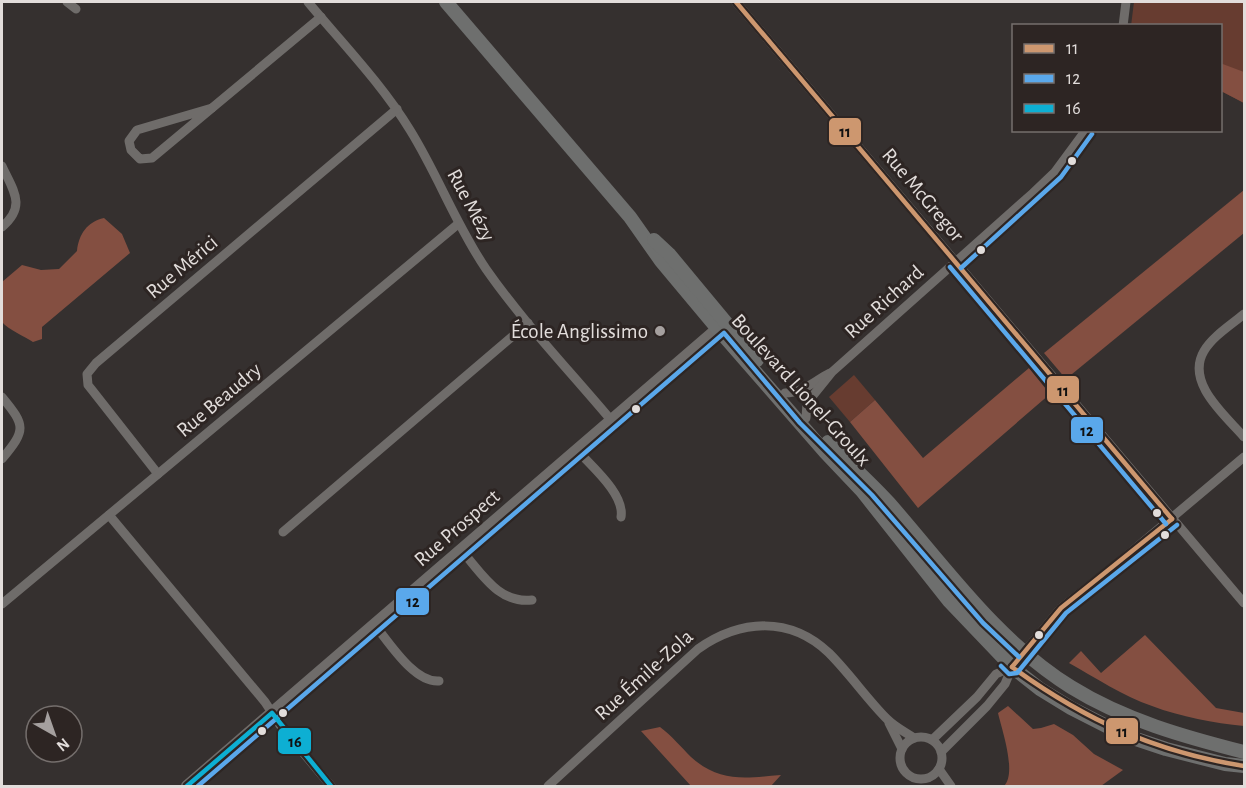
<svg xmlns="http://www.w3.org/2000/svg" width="1246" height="788" viewBox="0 0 1246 788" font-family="'Alegreya Sans',sans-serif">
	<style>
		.green { fill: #673c30 }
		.forest { fill: #844f41 }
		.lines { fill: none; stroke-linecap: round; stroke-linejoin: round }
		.minor { stroke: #6f6c6a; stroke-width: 9 }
		.tertiary { stroke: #6f6c6a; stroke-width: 12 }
		.secondary { stroke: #6e6f6e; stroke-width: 14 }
		.bus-1-casing { stroke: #2d2523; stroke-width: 9 }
		.bus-2-casing { stroke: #2d2523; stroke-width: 9 }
		.bus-3-casing { stroke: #2d2523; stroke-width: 9 }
		.bus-1 { stroke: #cd976f; stroke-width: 4.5 }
		.bus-2 { stroke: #5aa8eb; stroke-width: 4.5 }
		.bus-3 { stroke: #0dafd3; stroke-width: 4.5 }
		.bus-dot { fill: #e2dddb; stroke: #2d2523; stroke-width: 2 }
		.poi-dot { fill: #a5a09f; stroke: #2d2523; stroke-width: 2 }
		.labels { text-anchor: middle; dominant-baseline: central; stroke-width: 6; stroke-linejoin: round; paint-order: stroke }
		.street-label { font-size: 21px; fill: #e2dddb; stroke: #2d2523 }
		.poi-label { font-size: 21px; fill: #e2dddb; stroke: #2d2523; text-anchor: end }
		.line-badge { stroke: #2d2523; stroke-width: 2 }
		.pale-badge-label { font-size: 16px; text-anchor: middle; font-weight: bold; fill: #111 }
	</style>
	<rect width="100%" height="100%" fill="#35302f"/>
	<g class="green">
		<polygon points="1134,2 1244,2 1244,103 1221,91 1220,26 1131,26"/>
		<polygon points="854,375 875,400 850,422 829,397"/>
	</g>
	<g class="forest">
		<polygon points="1220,63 1244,72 1244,103 1221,91"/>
		<polygon points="1244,190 1244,233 1066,379 1044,353"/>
		<path d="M104 218 122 234 130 253 42 327V339L33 342C24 336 9 330 2 322V282L22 265 41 270 59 269 77 251C79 234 87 222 104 218Z"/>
		<polygon points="1029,368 1050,394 918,508 850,422 875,400 923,458"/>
		<path d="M1145 635 1216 708 1244 713V726C1214 723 1181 717 1152 706 1123 696 1096 678 1069 663L1081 651 1101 673Z"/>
		<path d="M1008 706 1033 729 1041 728 1054 724 1073 735 1094 754 1123 770 1101 786H1004C1017 773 1002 730 998 713Z"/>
		<path d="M660 727C672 736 681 747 691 757 720 783 745 778 781 775L771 786H691L641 731Z"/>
	</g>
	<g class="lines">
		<g class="minor">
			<polyline points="67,2 76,9"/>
			<path d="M308 2C343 44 381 83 410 130 438 175 456 225 486 269 523 322 569 370 611 420"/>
			<polyline points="736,2 1244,603"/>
			<polyline points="1123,26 1126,2"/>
			<polygon points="212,108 152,158 140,159 131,150 129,141 137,130"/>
			<polyline points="212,108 321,17"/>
			<path d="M2 166C13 190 27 206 2 227"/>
			<path d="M1244 314C1231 325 1213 336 1204 351 1185 383 1226 416 1244 437"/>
			<path d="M785 393C803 393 814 381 830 373"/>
			<path d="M2 397C26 426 26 430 2 459"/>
			<polyline points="806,418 807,403 832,372 1033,193 1055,172 1086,130"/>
			<path d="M577 450C591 466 625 494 621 517"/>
			<polyline points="158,474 92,390 88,385 87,374 96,363 397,109"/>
			<polyline points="109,515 265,702 280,725 331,786"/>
			<polyline points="283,532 528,323"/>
			<path d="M461 550C481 572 498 604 532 600"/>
			<polyline points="2,604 458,224"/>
			<path d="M374 624C389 642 414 683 439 681"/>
			<polyline points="889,723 902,749"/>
			<circle cx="921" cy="758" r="21"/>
			<polyline points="932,740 977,697 996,674 1012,667"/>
			<polyline points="941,752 987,706 1005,684 1012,667 1061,608 1118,563 1244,457"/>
			<polyline points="939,769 951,786"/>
			<path d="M548 786 698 649C741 619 790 616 829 653 850 674 867 699 887 719 895 727 905 732 914 738"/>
		</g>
		<polyline class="tertiary" points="187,786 724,323"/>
		<g class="secondary">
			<polyline points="446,2 630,217 661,261 717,328 825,452 862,491 949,601 1012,667 1040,689 1071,708 1124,735 1166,749 1225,764 1244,766"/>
			<polyline points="654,240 669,254 757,360"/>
			<path d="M828 442C848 463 870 482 889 503 946 568 997 641 1071 687 1124 720 1185 737 1244 752"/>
		</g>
		<g class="bus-1-casing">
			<g id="bus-1">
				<polyline points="736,2 1172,519"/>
				<path d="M1012 667C1085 720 1155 752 1244 766"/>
				<polyline points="1012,667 1061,608 1172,519"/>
			</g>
		</g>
		<g class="bus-2-casing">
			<g id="bus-2">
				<polyline points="950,267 1166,524"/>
				<polyline points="961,268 1061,177 1092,134"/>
				<polyline points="1001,666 1009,674 1017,673 1066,613 1177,525"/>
				<polyline points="198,786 724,333 800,423 872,495 983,623 1019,657"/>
			</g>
		</g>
		<g class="bus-3-casing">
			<polyline id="bus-3" points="187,786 272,713 331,786"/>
		</g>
		<use href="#bus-1" class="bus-1"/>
		<use href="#bus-2" class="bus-2"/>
		<use href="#bus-3" class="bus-3"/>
	</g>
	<g class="bus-dot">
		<circle cx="1072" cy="161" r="5"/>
		<circle cx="981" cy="250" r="5"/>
		<circle cx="636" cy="409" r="5"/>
		<circle cx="1157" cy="513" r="5"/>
		<circle cx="1165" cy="535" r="5"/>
		<circle cx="1039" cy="635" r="5"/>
		<circle cx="283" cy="713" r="5"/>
		<circle cx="262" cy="731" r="5"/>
	</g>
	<circle class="poi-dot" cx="660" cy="331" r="6"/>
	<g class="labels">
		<g class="street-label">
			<text transform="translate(923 195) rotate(50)">Rue McGregor</text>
			<text transform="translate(471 205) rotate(62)">Rue Mézy</text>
			<text transform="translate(182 267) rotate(-40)">Rue Mérici</text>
			<text transform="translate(884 302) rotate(-42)">Rue Richard</text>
			<text transform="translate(801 390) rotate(48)">Boulevard Lionel-Groulx</text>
			<text transform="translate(219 400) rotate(-40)">Rue Beaudry</text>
			<text transform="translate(457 528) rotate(-41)">Rue Prospect</text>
			<text transform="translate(644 675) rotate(-42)">Rue Émile-Zola</text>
		</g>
		<g class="poi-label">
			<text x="648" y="331">École Anglissimo</text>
		</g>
	</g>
	<g class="line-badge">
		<rect x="828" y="117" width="34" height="29" rx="6" fill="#cd976f"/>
		<rect x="1046" y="375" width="34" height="29" rx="6" fill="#cd976f"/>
		<rect x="1070" y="416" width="34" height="28" rx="6" fill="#5aa8eb"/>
		<rect x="395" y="587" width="35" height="29" rx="6" fill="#5aa8eb"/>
		<rect x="1105" y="717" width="34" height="28" rx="6" fill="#cd976f"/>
		<rect x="277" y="727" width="35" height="28" rx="6" fill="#0dafd3"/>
	</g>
	<g class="pale-badge-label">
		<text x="845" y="137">11</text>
		<text x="1063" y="396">11</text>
		<text x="1087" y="436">12</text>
		<text x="413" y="607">12</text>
		<text x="1122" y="737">11</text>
		<text x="295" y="747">16</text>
	</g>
	<rect width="1246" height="788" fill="none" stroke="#e2dddb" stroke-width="6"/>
	<rect x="1012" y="24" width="210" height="108" fill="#2d2523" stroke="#756f6d" stroke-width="1.5"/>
	<rect x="1024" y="44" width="30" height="9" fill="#cd976f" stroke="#756f6d" stroke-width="1.5"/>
	<text x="1066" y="54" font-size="18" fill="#e2dddb">11</text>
	<rect x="1024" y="74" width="30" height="9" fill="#5aa8eb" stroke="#756f6d" stroke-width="1.5"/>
	<text x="1066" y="84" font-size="18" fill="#e2dddb">12</text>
	<rect x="1024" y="104" width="30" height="9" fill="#0dafd3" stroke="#756f6d" stroke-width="1.5"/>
	<text x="1066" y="114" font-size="18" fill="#e2dddb">16</text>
	<g transform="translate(54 734) rotate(140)"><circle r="28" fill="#2d2523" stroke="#756f6d" stroke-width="1.5"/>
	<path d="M0-4.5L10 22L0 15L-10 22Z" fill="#a5a09f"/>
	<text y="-9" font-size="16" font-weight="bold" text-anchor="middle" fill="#e2dddb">N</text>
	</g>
</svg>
